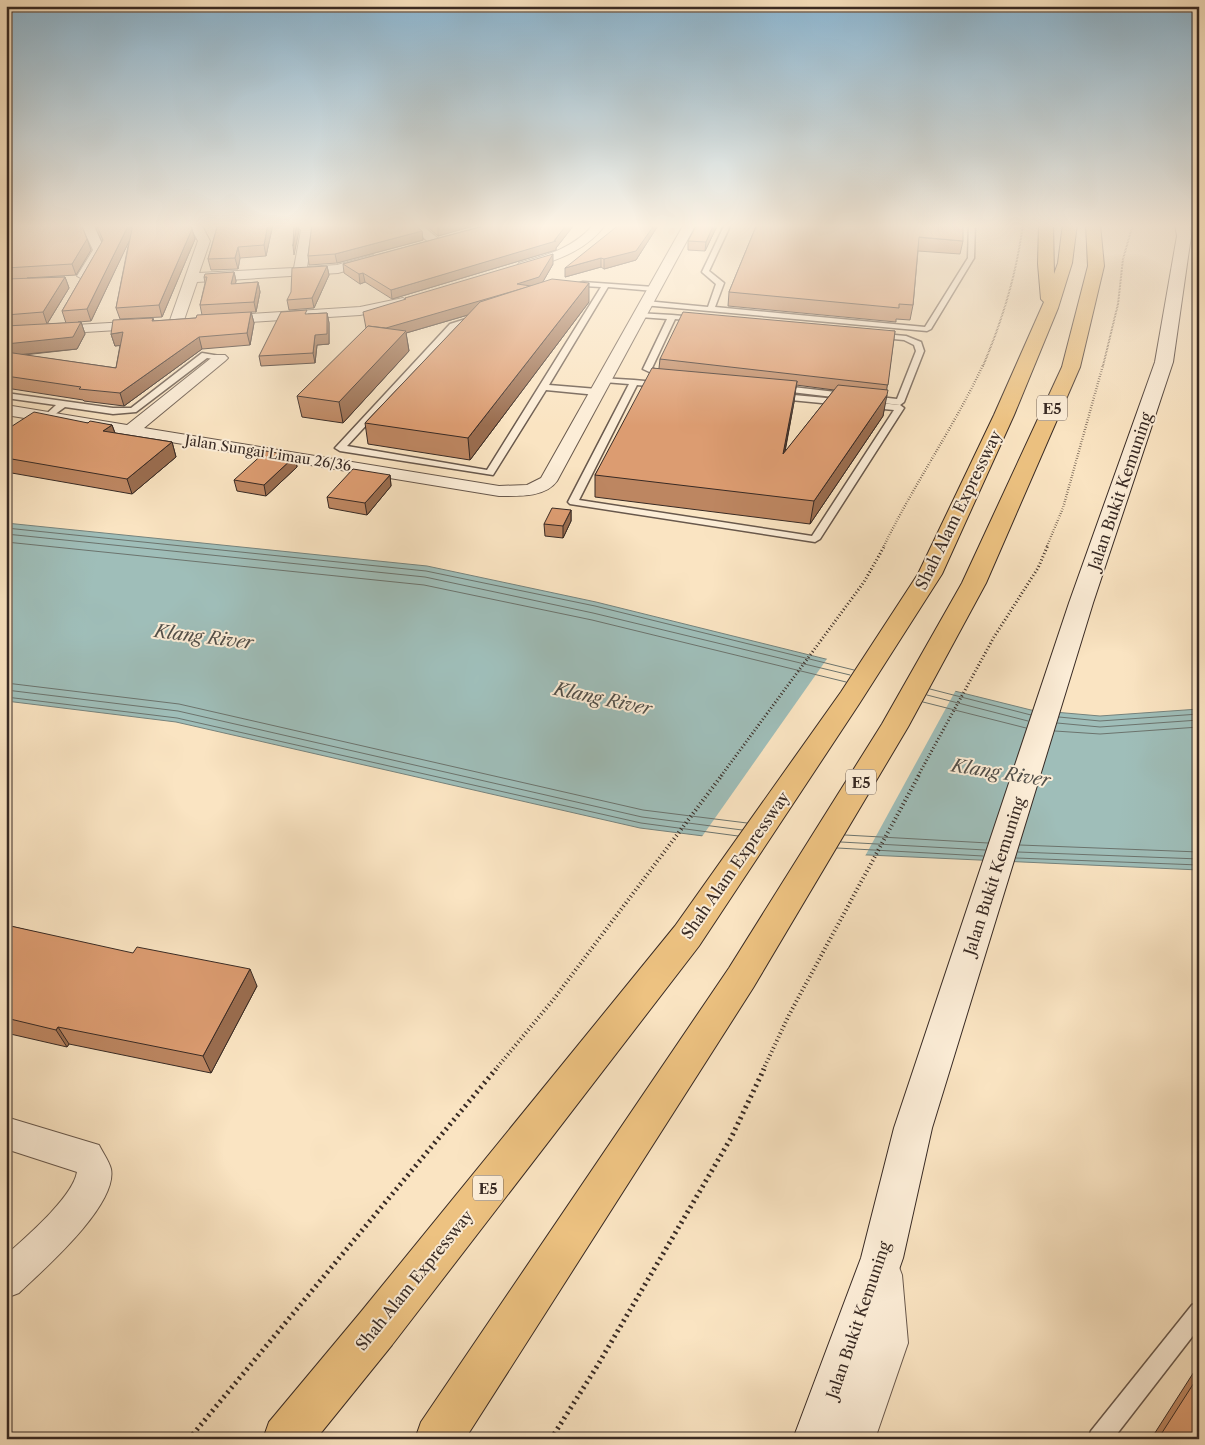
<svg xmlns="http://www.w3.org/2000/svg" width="1205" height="1445" viewBox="0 0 1205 1445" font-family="'Libre Caslon Text',serif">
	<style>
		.water { fill: #9fbeb9; stroke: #76837d }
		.pier { fill: #fae4c2 }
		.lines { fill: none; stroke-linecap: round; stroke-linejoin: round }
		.shore { stroke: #6c746e; stroke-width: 1 }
		.service-casing { stroke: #68584c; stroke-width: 3 }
		.minor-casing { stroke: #68584c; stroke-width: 2 }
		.secondary-casing { stroke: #382a24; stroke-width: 2 }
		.motorway-casing { stroke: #382a24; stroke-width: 2 }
		.path-far4 { stroke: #382a24; stroke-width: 2; stroke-dasharray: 0.5 1; stroke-linecap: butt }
		.path-far3 { stroke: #382a24; stroke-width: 2.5; stroke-dasharray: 0.5 2; stroke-linecap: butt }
		.path-far2 { stroke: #382a24; stroke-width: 3; stroke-dasharray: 1 2.5; stroke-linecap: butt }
		.path-far1 { stroke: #382a24; stroke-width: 4; stroke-dasharray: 1 3; stroke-linecap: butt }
		.path { stroke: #382a24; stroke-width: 5; stroke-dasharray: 2 4; stroke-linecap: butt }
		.service { fill: #fcedd7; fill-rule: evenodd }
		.minor { fill: #fcedd7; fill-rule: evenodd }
		.secondary { fill: #fcedd7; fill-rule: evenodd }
		.motorway { fill: #edc281; fill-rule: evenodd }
		.wall { fill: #bd8661; stroke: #382a24; fill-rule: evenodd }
		.shaded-wall { fill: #9a6d4f; stroke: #382a24 }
		.building { fill: #dc9c71; stroke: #382a24 }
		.labels { text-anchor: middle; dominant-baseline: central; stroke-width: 4; stroke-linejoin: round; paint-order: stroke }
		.far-street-label { font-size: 14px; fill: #382a24; stroke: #fcedd7 }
		.shield { fill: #fcedd7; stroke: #73645a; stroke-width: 1 }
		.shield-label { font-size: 15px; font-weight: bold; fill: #382a24 }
		.street-label { font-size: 16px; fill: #382a24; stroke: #fcedd7 }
		.water-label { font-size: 18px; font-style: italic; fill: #524f49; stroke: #fcedd7 }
	</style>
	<rect width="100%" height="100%" fill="#fae4c2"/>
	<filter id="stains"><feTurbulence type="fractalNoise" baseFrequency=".004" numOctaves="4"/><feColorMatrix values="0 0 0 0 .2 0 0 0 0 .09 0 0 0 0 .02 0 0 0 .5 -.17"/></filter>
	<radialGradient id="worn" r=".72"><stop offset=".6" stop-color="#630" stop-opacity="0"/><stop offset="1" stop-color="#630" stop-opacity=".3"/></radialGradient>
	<polygon class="water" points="6,523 427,566 596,602 1031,710 1100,716 1199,709 1199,870 846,854 640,828 176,722 6,701"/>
	<polygon class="pier" points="829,656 957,688 864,858 701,838"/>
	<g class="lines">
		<g class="shore">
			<polyline points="6,528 426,571 595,606 854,670"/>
			<polyline points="6,534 425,577 593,613 850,675"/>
			<polyline points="6,542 424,585 592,620 846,682"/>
			<polyline points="6,683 179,704 643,810 747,823"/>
			<polyline points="930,689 1031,715"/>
			<polyline points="6,690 178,711 642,817 742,830"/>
			<polyline points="927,695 1028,721"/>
			<polyline points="6,697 177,718 641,823 738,836"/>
			<polyline points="923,702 1026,728"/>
			<polyline points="1059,717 1100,721 1199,714"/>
			<polyline points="1057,723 1100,727 1199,720"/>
			<polyline points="1055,731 1100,734 1199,727"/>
			<polyline points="845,835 988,843"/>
			<polyline points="841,842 985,850"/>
			<polyline points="1020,845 1199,852"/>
			<polyline points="837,848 983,856"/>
			<polyline points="1018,852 1199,859"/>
			<polyline points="1016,858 1199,865"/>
		</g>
		<g class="service-casing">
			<g id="service">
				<polygon points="725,224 731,224 709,271 724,283 715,307 925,327 968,258 969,224 975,224 974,258 931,329 927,331 643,305 643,301 646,301 708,307 716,284 702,272"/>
				<path d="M583 282 654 287 658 289 654 291 608 287 549 385 597 389 601 392 597 395 546 390 493 475 340 451 335 448 450 324ZM584 286 601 287 487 470 347 446 456 328Z"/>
				<path d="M637 313 672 315 906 336 921 342 924 351 904 402 900 405 658 376 643 369 667 319 640 317H637ZM675 319 904 340 914 345 916 351 897 399 660 372 652 368Z"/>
				<polygon points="202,353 220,356 224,358 220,360 207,358 136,412 113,414 65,407 47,420 43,417 56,405 6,398 6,393 113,408 131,408"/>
				<path d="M601 378 634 380 900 405 904 408 820 539 815 542 570 504 568 502 629 384 604 382 600 380ZM637 385 894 410 812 536 579 500Z"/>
				<polygon points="1199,1302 1199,1328 1113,1439 1088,1439 1091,1431 1192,1305"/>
			</g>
		</g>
		<g class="minor-casing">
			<g id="minor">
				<polygon points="81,224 93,224 105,250 89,279 84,280 77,276 93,250"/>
				<polygon points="189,224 201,224 210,241 199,273 294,268 301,230 296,224 308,224 313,230 307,267 337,265 373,255 379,259 378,262 338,273 197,282 183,323 181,326 171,326 169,323 198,241"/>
				<polygon points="407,224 421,224 442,242 440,245 432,245"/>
				<path d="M594 224H606C586 251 559 259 529 269L524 270 517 266 519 263C548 255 574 248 594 224Z"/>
				<path d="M684 224H696L557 481C545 498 517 496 499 496L6 415V405L127 425 215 355H225L228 358 225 361 144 428 499 486 527 485 541 478Z"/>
				<polygon points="403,298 410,302 408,305 360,315 220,324 215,323 213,320 215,317 220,316 360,307"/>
				<polygon points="144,321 149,322 151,325 149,328 6,337 6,329"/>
				<path d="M6 1117 99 1145C103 1153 109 1161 111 1169 118 1205 43 1270 19 1293L6 1298V1255C26 1237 73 1197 77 1172L6 1149Z"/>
				<polygon points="884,1257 897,1262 902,1275 908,1343 875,1439 835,1439 870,1343 866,1275 871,1262"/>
			</g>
		</g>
		<g class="secondary-casing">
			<polygon id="secondary" points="1175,224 1189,224 1191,236 1173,362 1093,603 932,1128 903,1258 840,1439 793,1439 861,1258 894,1128 1069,603 1155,362 1177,236"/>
		</g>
		<g class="motorway-casing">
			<g id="motorway">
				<polygon points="1039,224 1053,224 1054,274 1058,263 1063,224 1077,224 1072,263 1058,308 1014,415 942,574 859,704 699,946 392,1345 316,1439 263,1439 269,1422 360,1313 675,926 841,692 918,574 994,415 1044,302 1041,299 1038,264"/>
				<polygon points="1086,224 1100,224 1104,266 1080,367 986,583 908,727 753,988 465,1439 415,1439 421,1422 729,968 882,724 962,583 1062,367 1088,266"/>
			</g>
		</g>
		<g class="path-far4">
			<path d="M983 366C1003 318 1016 276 1023 224"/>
			<polyline points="1103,366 1118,304 1123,259 1133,224"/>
		</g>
		<g class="path-far3">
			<path d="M884 546C914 484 954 427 983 365"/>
			<polyline points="1047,546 1063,508 1103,365"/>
		</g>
		<g class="path-far2">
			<polyline points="721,776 864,582 885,545"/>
			<polyline points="918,776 994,637 1038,568 1048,545"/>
		</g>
		<g class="path-far1">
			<polyline points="495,1070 553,1000 722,775"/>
			<polyline points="763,1070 789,1015 919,775"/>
		</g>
		<g class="path">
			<polyline points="189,1439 496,1069"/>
			<polyline points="551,1439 596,1368 731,1138 764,1069"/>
		</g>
		<use href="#service" class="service"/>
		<use href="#minor" class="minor"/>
		<use href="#secondary" class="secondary"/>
		<use href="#motorway" class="motorway"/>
	</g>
	<g class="wall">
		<polygon points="6,224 87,239 91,250 76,275 27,278 65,277 69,288 47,324 66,323 62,311 102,242 94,224 190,224 195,239 162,317 120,319 116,308 129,241 91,321 78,322 81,322 85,334 77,349 24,355 116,368 120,345 115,346 111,334 153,318 154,321 196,318 202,315 200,305 205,283 204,277 234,272 236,281 235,284 258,282 260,292 256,312 251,312 254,323 250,345 202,349 124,406 84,401 83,400 6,388"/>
		<polygon points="218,224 273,224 266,256 240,258 238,269 211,270 208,259"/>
		<polygon points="310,224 414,224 422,231 423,240 337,263 309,265 308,256 312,226"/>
		<polygon points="424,224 480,224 438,236"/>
		<polygon points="491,224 577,224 576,225 574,225 556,248 556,250 392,299 365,282 360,284 344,273 343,264"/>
		<polygon points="616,224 659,224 636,260 604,269 601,267 565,277 616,227"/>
		<polygon points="697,224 718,224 705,251 688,250 688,241"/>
		<polygon points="757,224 963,241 960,254 918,251 913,305 910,320 896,319 896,322 728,306 729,292"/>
		<polygon points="553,264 542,283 589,302 470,460 368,444 365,423 468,315 406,333 409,351 343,423 302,417 297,396 405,299 405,298"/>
		<polygon points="327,266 329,275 314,308 289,310 287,300"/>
		<polygon points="327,313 329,323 329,344 317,345 315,363 261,366 259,356 308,314"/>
		<path d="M895 331 883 416 810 524 595 497V475L659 368 660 359ZM796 385 834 390 785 452 794 402Z"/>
		<polygon points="88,423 112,425 115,433 172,442 176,457 132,494 6,472 6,430"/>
		<polygon points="295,456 297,467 266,496 237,491 234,480"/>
		<polygon points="390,475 391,486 367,515 329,508 327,497"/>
		<polygon points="571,510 571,521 563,538 545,536 544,524"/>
		<polygon points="6,925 257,986 211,1073 69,1044 67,1047 6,1033"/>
		<polygon points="1199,1364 1199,1439 1151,1439"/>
	</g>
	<g class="shaded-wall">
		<polygon points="129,224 130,224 133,233 91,321 87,309"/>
		<polygon points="268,224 273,224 266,256 264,245"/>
		<polygon points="297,224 298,224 299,231 294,255 293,246"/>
		<polygon points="448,224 480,224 438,236 438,227"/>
		<polygon points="567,224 574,224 574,225 556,248 556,250 392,299 391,290 554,241"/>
		<polygon points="655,224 659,224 636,260 604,269 604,259"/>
		<polygon points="714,224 718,224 705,251 706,242"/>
		<polygon points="192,229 195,239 162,317 159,305"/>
		<polygon points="422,231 423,240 337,263 335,254"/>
		<polygon points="87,239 91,250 76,275 72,264"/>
		<polygon points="238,247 240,258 238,269 235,258"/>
		<polygon points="553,254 553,264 540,287 533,296 406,333 409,351 343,423 339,402 366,331 517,284"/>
		<polygon points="601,258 601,267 565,277 565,268"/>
		<polygon points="327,266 329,275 314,308 312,298"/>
		<polygon points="234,272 236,281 234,294 231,284"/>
		<polygon points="363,273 365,282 360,284 359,274"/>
		<polygon points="65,277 69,288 47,324 43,312"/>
		<polygon points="258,282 260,292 256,312 254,302"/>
		<polygon points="589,283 589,302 470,460 468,438"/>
		<polygon points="251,312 254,323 250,345 247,333"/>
		<polygon points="327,313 329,323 329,344 317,345 315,363 313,353 315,335"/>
		<polygon points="81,322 85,334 77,349 6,356 6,344"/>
		<polygon points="123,332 126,345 115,346 111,334"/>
		<polygon points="199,337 202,349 124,406 120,393"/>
		<polygon points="797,381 794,402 780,476 783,454"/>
		<polygon points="887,395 883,416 810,524 814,501"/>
		<polygon points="112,425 117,439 103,431"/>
		<polygon points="172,442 176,457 132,494 127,479"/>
		<polygon points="295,456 297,467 266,496 264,485"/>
		<polygon points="390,475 391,486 367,515 365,503"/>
		<polygon points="571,510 571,521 563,538 563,526"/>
		<polygon points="250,969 257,986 211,1073 203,1056"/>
		<polygon points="58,1027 69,1044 67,1047 56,1030"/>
	</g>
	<g class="building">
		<polygon points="6,224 81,224 87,239 72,264 6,268"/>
		<polygon points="96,224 129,224 87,309 62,311 103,240"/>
		<polygon points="133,224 190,224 192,229 159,305 116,308"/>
		<polygon points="218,224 268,224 264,245 238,247 235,258 208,259"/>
		<polygon points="294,224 297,224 293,246"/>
		<polygon points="312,224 414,224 422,231 335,254 308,256"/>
		<polygon points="434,224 448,224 438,227"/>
		<polygon points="491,224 567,224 554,241 556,241 391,290 363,273 359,274 343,264"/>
		<polygon points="620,224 655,224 636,251 604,259 601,258 565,268"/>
		<polygon points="697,224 714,224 706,242 688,241"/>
		<polygon points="757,224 963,224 963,241 919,237 913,305 899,304 899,308 729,292"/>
		<polygon points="553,254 539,277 517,284 531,286 386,328 368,326 366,328 363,312 406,299 405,298"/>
		<polygon points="327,266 312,298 287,300 291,292 292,268"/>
		<polygon points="234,272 231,284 258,282 254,302 200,305 207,277 204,277 205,274"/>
		<polygon points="65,277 43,312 6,315 6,279"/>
		<polygon points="552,279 589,283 468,438 365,423 480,302"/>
		<polygon points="307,310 305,314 327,313 327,334 315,335 313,353 259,356 281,312"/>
		<polygon points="251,312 247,333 199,337 120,393 79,389 81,387 6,376 6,352 116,368 123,332 111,334 113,320 153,318 152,321 196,318 197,315"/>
		<polygon points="683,312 895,331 888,385 660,359"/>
		<polygon points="81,322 73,337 6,344 6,326"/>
		<polygon points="368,326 406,331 339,402 297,396"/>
		<polygon points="652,368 797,381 783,454 838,385 888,390 887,395 814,501 595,475"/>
		<polygon points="34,412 88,423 90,421 112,425 103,431 172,442 127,479 6,458 6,430"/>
		<polygon points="266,451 295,456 264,485 234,480"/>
		<polygon points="353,469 390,475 365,503 327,497"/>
		<polygon points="552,508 571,510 563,526 544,524"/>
		<polygon points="6,925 133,953 137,947 250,969 203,1056 58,1027 56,1030 6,1018"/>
		<polygon points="1199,1375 1199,1439 1158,1439"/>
	</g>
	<linearGradient id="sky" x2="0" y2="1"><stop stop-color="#8bb8d5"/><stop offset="0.53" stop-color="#fdf3e4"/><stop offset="1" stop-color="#fdf3e4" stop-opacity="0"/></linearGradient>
	<rect width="1205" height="426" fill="url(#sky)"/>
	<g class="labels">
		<g class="far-street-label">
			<text transform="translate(268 453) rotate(9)">Jalan Sungai Limau 26/36</text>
		</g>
		<g class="shield">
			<rect x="1037" y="395.5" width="30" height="25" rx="4"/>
			<rect x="846" y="769.5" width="30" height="25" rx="4"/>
			<rect x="473" y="1175.5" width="30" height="25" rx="4"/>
		</g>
		<g class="shield-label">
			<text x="1052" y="408">E5</text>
			<text x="861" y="782">E5</text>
			<text x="488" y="1188">E5</text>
		</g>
		<g class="street-label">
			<text transform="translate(1120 491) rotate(-71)">Jalan Bukit Kemuning</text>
			<text transform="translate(958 510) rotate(-64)">Shah Alam Expressway</text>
			<text transform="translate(735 865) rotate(-55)">Shah Alam Expressway</text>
			<text transform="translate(994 876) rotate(-72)">Jalan Bukit Kemuning</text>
			<text transform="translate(414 1280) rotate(-51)">Shah Alam Expressway</text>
			<text transform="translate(858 1320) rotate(-71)">Jalan Bukit Kemuning</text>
		</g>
		<g class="water-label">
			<text transform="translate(204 637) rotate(7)">Klang River</text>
			<text transform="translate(603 699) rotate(12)">Klang River</text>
			<text transform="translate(1001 773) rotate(9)">Klang River</text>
		</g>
	</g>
	<rect width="1205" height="1445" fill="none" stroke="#fae4c2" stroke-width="25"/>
	<rect x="8" y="8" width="1190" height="1430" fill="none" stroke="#382a24" stroke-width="2.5"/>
	<rect x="12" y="12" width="1180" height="1420" fill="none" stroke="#382a24"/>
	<rect width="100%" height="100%" filter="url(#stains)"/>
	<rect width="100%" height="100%" fill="url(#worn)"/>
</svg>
